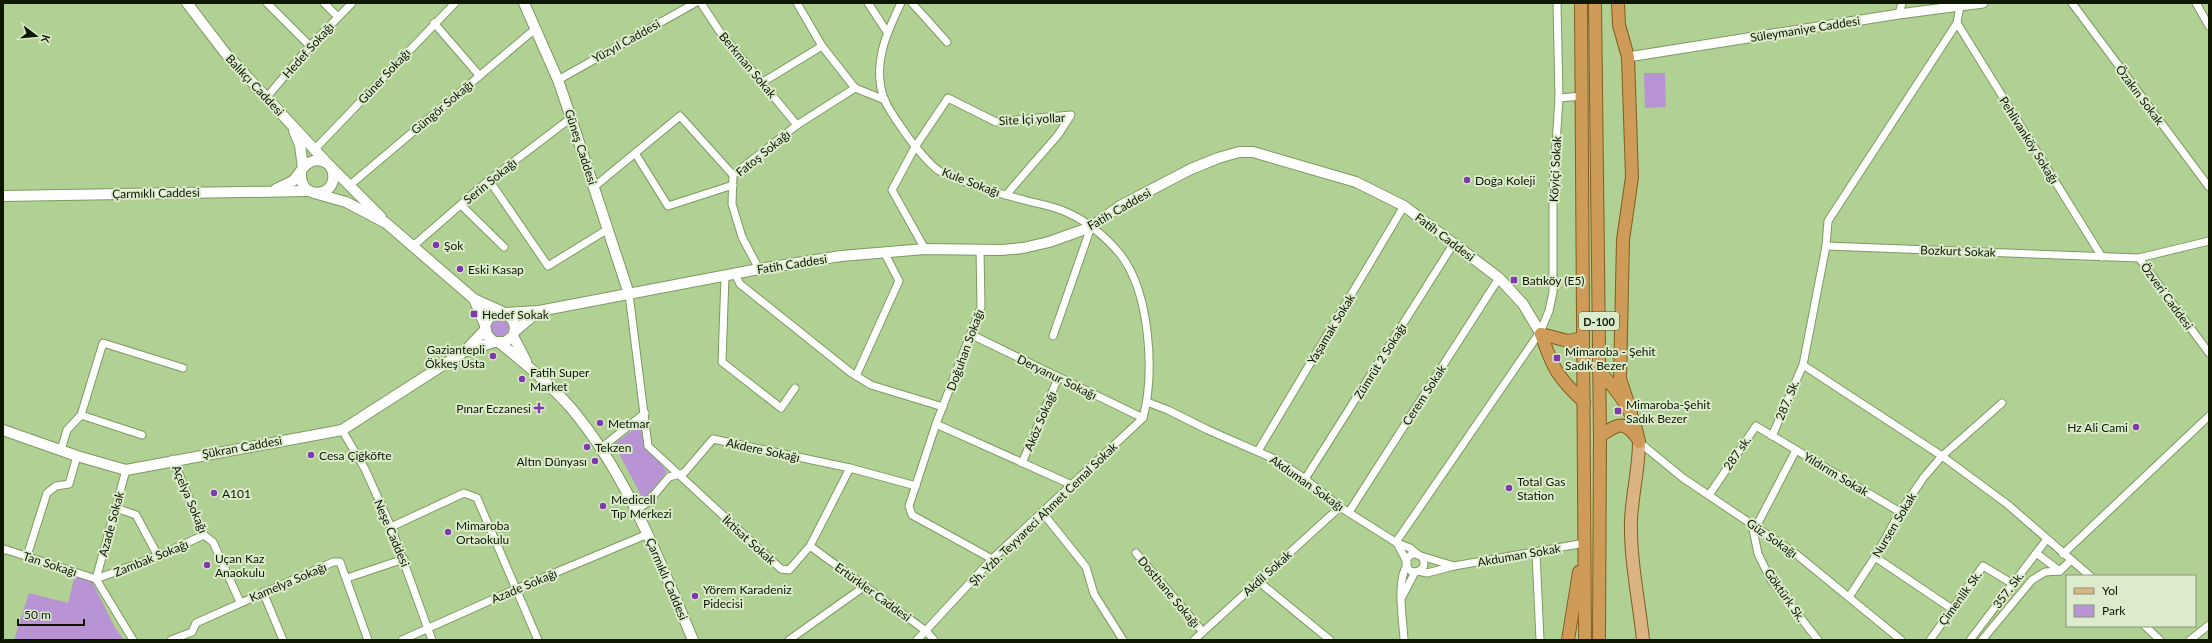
<svg xmlns="http://www.w3.org/2000/svg" width="2212" height="643" viewBox="0 0 2212 643" font-family="Lato,sans-serif">
	<style>
		.green { fill: #b894d4 }
		.lines { fill: none; stroke-linecap: round; stroke-linejoin: round }
		.minor-casing { stroke: #7d9a5f; stroke-width: 9 }
		.tertiary-casing { stroke: #7d9a5f; stroke-width: 11 }
		.secondary-casing { stroke: #7d9a5f; stroke-width: 12 }
		.primary-casing { stroke: #825d1f; stroke-width: 14 }
		.trunk-casing { stroke: #825d1f; stroke-width: 14 }
		.minor { stroke: #fff; stroke-width: 7 }
		.tertiary { stroke: #fff; stroke-width: 9 }
		.secondary { stroke: #fff; stroke-width: 10 }
		.primary { stroke: #dab482; stroke-width: 12 }
		.trunk { stroke: #ce9b58; stroke-width: 12 }
		.poi-dot { fill: #8039ac; stroke: #dbebcc; stroke-width: 1.5 }
		.labels { text-anchor: middle; dominant-baseline: central; stroke-width: 4; stroke-linejoin: round; paint-order: stroke }
		.shield { fill: #dbebcc; stroke: #4b573f; stroke-width: 1 }
		.shield-label { font-size: 11px; font-weight: bold; fill: #0d1702 }
		.street-label { font-size: 12px; fill: #0d1702; stroke: #dbebcc }
		.poi-label { font-size: 12px; fill: #0d1702; stroke: #dbebcc; text-anchor: start }
	</style>
	<rect width="100%" height="100%" fill="#b1d093"/>
	<g class="green">
		<polygon points="1644,73 1665,73 1666,107 1645,108"/>
		<circle cx="500" cy="328" r="9"/>
		<polygon points="642,423 645,447 667,471 644,501 614,444"/>
		<polygon points="75,575 92,581 114,626 124,640 14,640 29,593 68,603"/>
	</g>
	<g class="lines">
		<g class="minor-casing">
			<g id="minor">
				<polyline points="267,3 310,46"/>
				<polyline points="324,3 338,17"/>
				<polyline points="701,3 720,32 797,125"/>
				<polyline points="797,3 822,46 855,88 885,100"/>
				<polyline points="868,3 887,32"/>
				<path d="M901 3C886 34 871 67 885 101 891 114 900 125 908 137 915 146 931 167 941 172 967 184 997 193 1024 200 1038 204 1055 206 1068 213 1087 221 1107 238 1120 254 1150 292 1155 372 1143 418L992 559 917 640"/>
				<polyline points="912,3 947,42"/>
				<polyline points="2072,3 2209,187"/>
				<polyline points="2196,3 2209,26"/>
				<polyline points="1899,14 1902,3"/>
				<polyline points="434,23 479,75"/>
				<polyline points="1957,23 2102,257"/>
				<polyline points="558,80 695,3"/>
				<polyline points="763,82 822,46"/>
				<polyline points="266,98 310,46 352,3"/>
				<polyline points="1559,98 1582,96"/>
				<polyline points="315,149 455,3"/>
				<polyline points="635,153 668,206 733,185"/>
				<polyline points="489,180 548,266 608,229"/>
				<polyline points="350,185 535,29"/>
				<polyline points="594,187 680,116 733,175"/>
				<polyline points="461,205 504,247"/>
				<polyline points="1826,246 1828,221 1957,23 1960,6"/>
				<polyline points="412,247 488,181 571,118"/>
				<polyline points="925,249 892,190 915,147 948,98 996,122 1071,115 1058,135 1006,195"/>
				<polyline points="980,249 981,307 936,424 909,506 912,515 992,559"/>
				<polyline points="2139,258 2209,353"/>
				<polyline points="759,269 742,237 732,204 733,175 797,125 855,88"/>
				<polyline points="735,274 740,284 850,372 871,385 943,407"/>
				<polyline points="725,276 722,362 781,408 795,388"/>
				<polyline points="629,294 648,446 781,569 789,570 810,546 850,468"/>
				<polyline points="972,335 1143,418"/>
				<polyline points="1053,336 1091,227"/>
				<polyline points="1803,365 1942,456 2007,504 2090,576"/>
				<polyline points="856,376 899,281 884,252"/>
				<polyline points="1147,402 1168,410 1208,430 1277,460 1305,479 1340,507 1397,543 1410,548 1418,555"/>
				<polyline points="81,415 142,435"/>
				<polyline points="936,424 1072,485"/>
				<polyline points="342,430 365,469 391,527 432,640"/>
				<polyline points="1772,436 1803,365 1826,246 2139,258 2209,241"/>
				<polyline points="1639,442 1683,478 1796,554 1901,640"/>
				<polyline points="601,448 645,413"/>
				<polyline points="61,450 67,430 81,415 103,343 183,368"/>
				<polyline points="1258,451 1404,206"/>
				<polyline points="173,459 204,535 213,542 240,602"/>
				<polyline points="1022,463 1058,378"/>
				<polyline points="1305,479 1454,243"/>
				<polyline points="1709,495 1756,426 1900,512"/>
				<polyline points="116,508 136,515 158,556"/>
				<polyline points="636,510 648,502 669,477 684,473 713,439 850,468 916,486"/>
				<polyline points="1042,512 1086,567 1094,594 1123,640"/>
				<polyline points="1349,512 1499,278"/>
				<polyline points="1752,524 1758,554 1771,580 1818,640"/>
				<polyline points="391,527 464,493 477,498 538,640"/>
				<polyline points="1756,527 1796,450"/>
				<polyline points="1396,542 1540,332 1549,311 1553,292 1553,190 1559,98 1557,3"/>
				<polyline points="1397,543 1407,562"/>
				<polyline points="810,546 926,631 934,640"/>
				<polyline points="3,551 4,549 96,579"/>
				<polyline points="1136,553 1203,632"/>
				<polyline points="1536,553 1540,640"/>
				<polyline points="2036,553 2060,571"/>
				<polyline points="2063,554 2209,416"/>
				<circle cx="1415" cy="563" r="9"/>
				<polyline points="27,556 47,493 56,486 69,484 77,456"/>
				<polyline points="1421,556 1454,566"/>
				<polyline points="1875,557 1952,609"/>
				<polyline points="1418,571 1427,573 1454,566 1585,543"/>
				<polyline points="347,578 404,559"/>
				<polyline points="96,579 158,556 204,535"/>
				<polyline points="96,579 126,470"/>
				<polyline points="96,579 133,640"/>
				<polyline points="1258,581 1330,640"/>
				<polyline points="263,592 283,640"/>
				<polyline points="1402,597 1415,572"/>
				<polyline points="1849,597 1875,557 1900,512 1924,477 1942,456 2002,403"/>
				<polyline points="2145,626 2160,640"/>
				<polyline points="171,640 192,632 196,623 333,562 340,562 368,640"/>
				<polyline points="402,640 516,589 648,534"/>
				<polyline points="789,640 865,586"/>
				<polyline points="1194,640 1340,507"/>
				<path d="M1404 640C1403 619 1396 582 1407 565"/>
				<polyline points="1930,640 1983,566 2013,584"/>
				<polyline points="1970,640 2047,539"/>
				<polyline points="1982,640 2032,580 2045,572 2060,571 2071,560"/>
				<polyline points="2190,640 2209,625"/>
			</g>
		</g>
		<g class="tertiary-casing">
			<polyline id="tertiary" points="1628,57 1899,14 1983,3"/>
		</g>
		<g class="secondary-casing">
			<g id="secondary">
				<polyline points="187,3 226,54 327,163"/>
				<polyline points="524,3 558,80 571,118 629,294"/>
				<path d="M303 168C310 160 317 158 327 163L381 217"/>
				<path d="M301 173C299 204 344 196 331 167"/>
				<polyline points="276,189 293,181 303,168 300,145 294,131"/>
				<polyline points="314,193 346,202 386,223 474,299 505,313 539,311 759,269 841,256 925,249 1001,250 1023,248 1049,242 1091,227 1120,206 1191,169 1218,158 1239,152 1253,152 1356,182 1404,206 1499,278 1523,304 1541,334"/>
				<polyline points="3,196 309,191"/>
				<polyline points="474,299 485,325"/>
				<path d="M500 312 490 316 485 325 487 335 494 342H505L513 336C517 326 514 319 505 313"/>
				<polyline points="515,331 539,311"/>
				<polyline points="513,336 526,361"/>
				<path d="M500 343C525 363 550 384 571 408 628 476 659 560 693 640"/>
				<polyline points="466,351 494,342"/>
				<polyline points="3,430 77,456 126,470 342,430 465,351 485,330"/>
			</g>
		</g>
		<g class="primary-casing">
			<path id="primary" d="M1639 442C1639 469 1632 494 1631 521 1630 560 1639 601 1643 640"/>
		</g>
		<g class="trunk-casing">
			<g id="trunk">
				<polyline points="1581,3 1585,640"/>
				<polyline points="1595,3 1600,436 1599,640"/>
				<polyline points="1618,3 1619,25 1628,57 1632,177 1623,240 1620,379 1631,412"/>
				<path d="M1541 334C1553 368 1557 377 1584 402"/>
				<polyline points="1541,334 1568,341 1583,338"/>
				<path d="M1599 371C1620 393 1634 412 1639 442"/>
				<path d="M1600 436C1617 425 1623 418 1638 439"/>
				<polyline points="1568,640 1579,572"/>
			</g>
		</g>
		<use href="#minor" class="minor"/>
		<use href="#tertiary" class="tertiary"/>
		<use href="#secondary" class="secondary"/>
		<use href="#primary" class="primary"/>
		<use href="#trunk" class="trunk"/>
	</g>
	<g class="poi-dot">
		<circle cx="1467" cy="180" r="4"/>
		<circle cx="436" cy="245" r="4"/>
		<circle cx="460" cy="269" r="4"/>
		<rect x="1510" y="276" width="8" height="8" rx="2"/>
		<rect x="470" y="310" width="8" height="8" rx="2"/>
		<circle cx="493" cy="356" r="4"/>
		<rect x="1553" y="354" width="8" height="8" rx="2"/>
		<circle cx="522" cy="379" r="4"/>
		<path d="M537 402h4v4h4v4h-4v4h-4v-4h-4v-4h4z"/>
		<rect x="1614" y="407" width="8" height="8" rx="2"/>
		<circle cx="600" cy="423" r="4"/>
		<circle cx="2136" cy="427" r="4"/>
		<circle cx="587" cy="447" r="4"/>
		<circle cx="311" cy="455" r="4"/>
		<circle cx="595" cy="461" r="4"/>
		<circle cx="1509" cy="488" r="4"/>
		<circle cx="214" cy="493" r="4"/>
		<circle cx="603" cy="506" r="4"/>
		<circle cx="448" cy="532" r="4"/>
		<circle cx="207" cy="565" r="4"/>
		<circle cx="695" cy="596" r="4"/>
	</g>
	<g class="labels">
		<rect class="shield" x="1579" y="312" width="40" height="18" rx="3"/>
		<g class="shield-label">
			<text x="1599" y="321">D-100</text>
		</g>
		<g class="street-label">
			<text transform="translate(1805 29) rotate(-9)">Süleymaniye Caddesi</text>
			<text transform="translate(626 41) rotate(-29)">Yüzyıl Caddesi</text>
			<text transform="translate(308 50) rotate(-48)">Hedef Sokağı</text>
			<text transform="translate(748 65) rotate(50)">Berkman Sokak</text>
			<text transform="translate(384 76) rotate(-47)">Güner Sokağı</text>
			<text transform="translate(255 85) rotate(47)">Balıkçı Caddesi</text>
			<text transform="translate(2140 95) rotate(53)">Özakın Sokak</text>
			<text transform="translate(442 107) rotate(-40)">Güngör Sokağı</text>
			<text transform="translate(1032 119) rotate(-3)">Site İçi yollar</text>
			<text transform="translate(2029 140) rotate(58)">Pehlivanköy Sokağı</text>
			<text transform="translate(581 147) rotate(72)">Güneş Caddesi</text>
			<text transform="translate(763 153) rotate(-39)">Fatoş Sokağı</text>
			<text transform="translate(1555 169) rotate(-87)">Köyiçi Sokak</text>
			<text transform="translate(490 181) rotate(-39)">Serin Sokağı</text>
			<text transform="translate(971 182) rotate(21)">Kule Sokağı</text>
			<text transform="translate(156 193) rotate(-1)">Çarmıklı Caddesi</text>
			<text transform="translate(1119 209) rotate(-30)">Fatih Caddesi</text>
			<text transform="translate(1445 237) rotate(37)">Fatih Caddesi</text>
			<text transform="translate(1958 251) rotate(2)">Bozkurt Sokak</text>
			<text transform="translate(792 264) rotate(-9)">Fatih Caddesi</text>
			<text transform="translate(2167 296) rotate(54)">Özveri Caddesi</text>
			<text transform="translate(1331 329) rotate(-59)">Yaşamak Sokak</text>
			<text transform="translate(965 350) rotate(-70)">Doğuhan Sokağı</text>
			<text transform="translate(1380 361) rotate(-58)">Zümrüt 2 Sokağı</text>
			<text transform="translate(1057 377) rotate(26)">Deryanur Sokağı</text>
			<text transform="translate(1424 395) rotate(-57)">Cerem Sokak</text>
			<text transform="translate(1787 400) rotate(-67)">287. Sk.</text>
			<text transform="translate(1040 421) rotate(-67)">Aköz Sokağı</text>
			<text transform="translate(242 447) rotate(-10)">Şükran Caddesi</text>
			<text transform="translate(763 450) rotate(12)">Akdere Sokağı</text>
			<text transform="translate(1737 453) rotate(-55)">287 sk.</text>
			<text transform="translate(1836 474) rotate(31)">Yıldırım Sokak</text>
			<text transform="translate(1307 483) rotate(35)">Akduman Sokağı</text>
			<text transform="translate(190 499) rotate(67)">Açelya Sokağı</text>
			<text transform="translate(1043 514) rotate(-44)">Şh. Yzb. Teyyareci Ahmet Cemal Sokak</text>
			<text transform="translate(111 524) rotate(-75)">Azade Sokak</text>
			<text transform="translate(1894 525) rotate(-59)">Nursen Sokak</text>
			<text transform="translate(392 533) rotate(67)">Neşe Caddesi</text>
			<text transform="translate(1772 538) rotate(35)">Güz Sokağı</text>
			<text transform="translate(749 540) rotate(42)">İktisat Sokak</text>
			<text transform="translate(1519 555) rotate(-10)">Akduman Sokak</text>
			<text transform="translate(151 558) rotate(-22)">Zambak Sokağı</text>
			<text transform="translate(50 564) rotate(18)">Tan Sokağı</text>
			<text transform="translate(1267 573) rotate(-42)">Akdil Sokak</text>
			<text transform="translate(667 579) rotate(67)">Çarmıklı Caddesi</text>
			<text transform="translate(288 582) rotate(-23)">Kamelya Sokağı</text>
			<text transform="translate(524 586) rotate(-23)">Azade Sokağı</text>
			<text transform="translate(2008 590) rotate(-53)">357. Sk.</text>
			<text transform="translate(873 592) rotate(36)">Ertürkler Caddesi</text>
			<text transform="translate(1169 592) rotate(50)">Dosthane Sokağı</text>
			<text transform="translate(1785 595) rotate(55)">Göktürk Sk.</text>
			<text transform="translate(1960 598) rotate(-54)">Çimenlik Sk.</text>
		</g>
		<g class="poi-label">
			<text x="1475" y="180">Doğa Koleji</text>
			<text x="444" y="245">Şok</text>
			<text x="468" y="269">Eski Kasap</text>
			<text x="1522" y="280">Batıköy (E5)</text>
			<text x="482" y="314">Hedef Sokak</text>
			<text x="485" y="349" text-anchor="end">Gaziantepli<tspan x="485" dy="14">Ökkeş Usta</tspan></text>
			<text x="1565" y="351">Mimaroba - Şehit<tspan x="1565" dy="14">Sadık Bezer</tspan></text>
			<text x="530" y="372">Fatih Super<tspan x="530" dy="14">Market</tspan></text>
			<text x="1626" y="404">Mimaroba-Şehit<tspan x="1626" dy="14">Sadık Bezer</tspan></text>
			<text x="531" y="408" text-anchor="end">Pınar Eczanesi</text>
			<text x="608" y="423">Metmar</text>
			<text x="2128" y="427" text-anchor="end">Hz Ali Cami</text>
			<text x="595" y="447">Tekzen</text>
			<text x="319" y="455">Cesa Çiğköfte</text>
			<text x="587" y="461" text-anchor="end">Altın Dünyası</text>
			<text x="1517" y="481">Total Gas<tspan x="1517" dy="14">Station</tspan></text>
			<text x="222" y="493">A101</text>
			<text x="611" y="499">Medicell<tspan x="611" dy="14">Tıp Merkezi</tspan></text>
			<text x="456" y="525">Mimaroba<tspan x="456" dy="14">Ortaokulu</tspan></text>
			<text x="215" y="558">Uçan Kaz<tspan x="215" dy="14">Anaokulu</tspan></text>
			<text x="703" y="589">Yörem Karadeniz<tspan x="703" dy="14">Pidecisi</tspan></text>
		</g>
	</g>
	<rect width="2212" height="643" fill="none" stroke="#0d1702" stroke-width="8"/>
	<rect x="2066" y="575" width="130" height="52" fill="#dbebcc" stroke="#89967b"/>
	<rect x="2074" y="588" width="20" height="6" fill="#dab482" stroke="#89967b"/>
	<text x="2102" y="595" font-size="12" fill="#0d1702">Yol</text>
	<rect x="2074" y="605" width="20" height="12" fill="#b894d4" stroke="#89967b"/>
	<text x="2102" y="615" font-size="12" fill="#0d1702">Park</text>
	<g transform="translate(36 36) rotate(106)" stroke="#dbebcc" stroke-width="3" paint-order="stroke">
	<path d="M0-3L7 15L0 10L-7 15Z" fill="#0d1702"/>
	<text y="-6" font-size="11" font-weight="bold" text-anchor="middle" fill="#0d1702">K</text>
	</g>
	<path d="M18 619v6h66v-6" fill="none" stroke="#0d1702" stroke-width="2"/>
	<text x="24" y="619" font-size="12" fill="#0d1702" stroke="#dbebcc" stroke-width="3" paint-order="stroke">50 m</text>
</svg>
